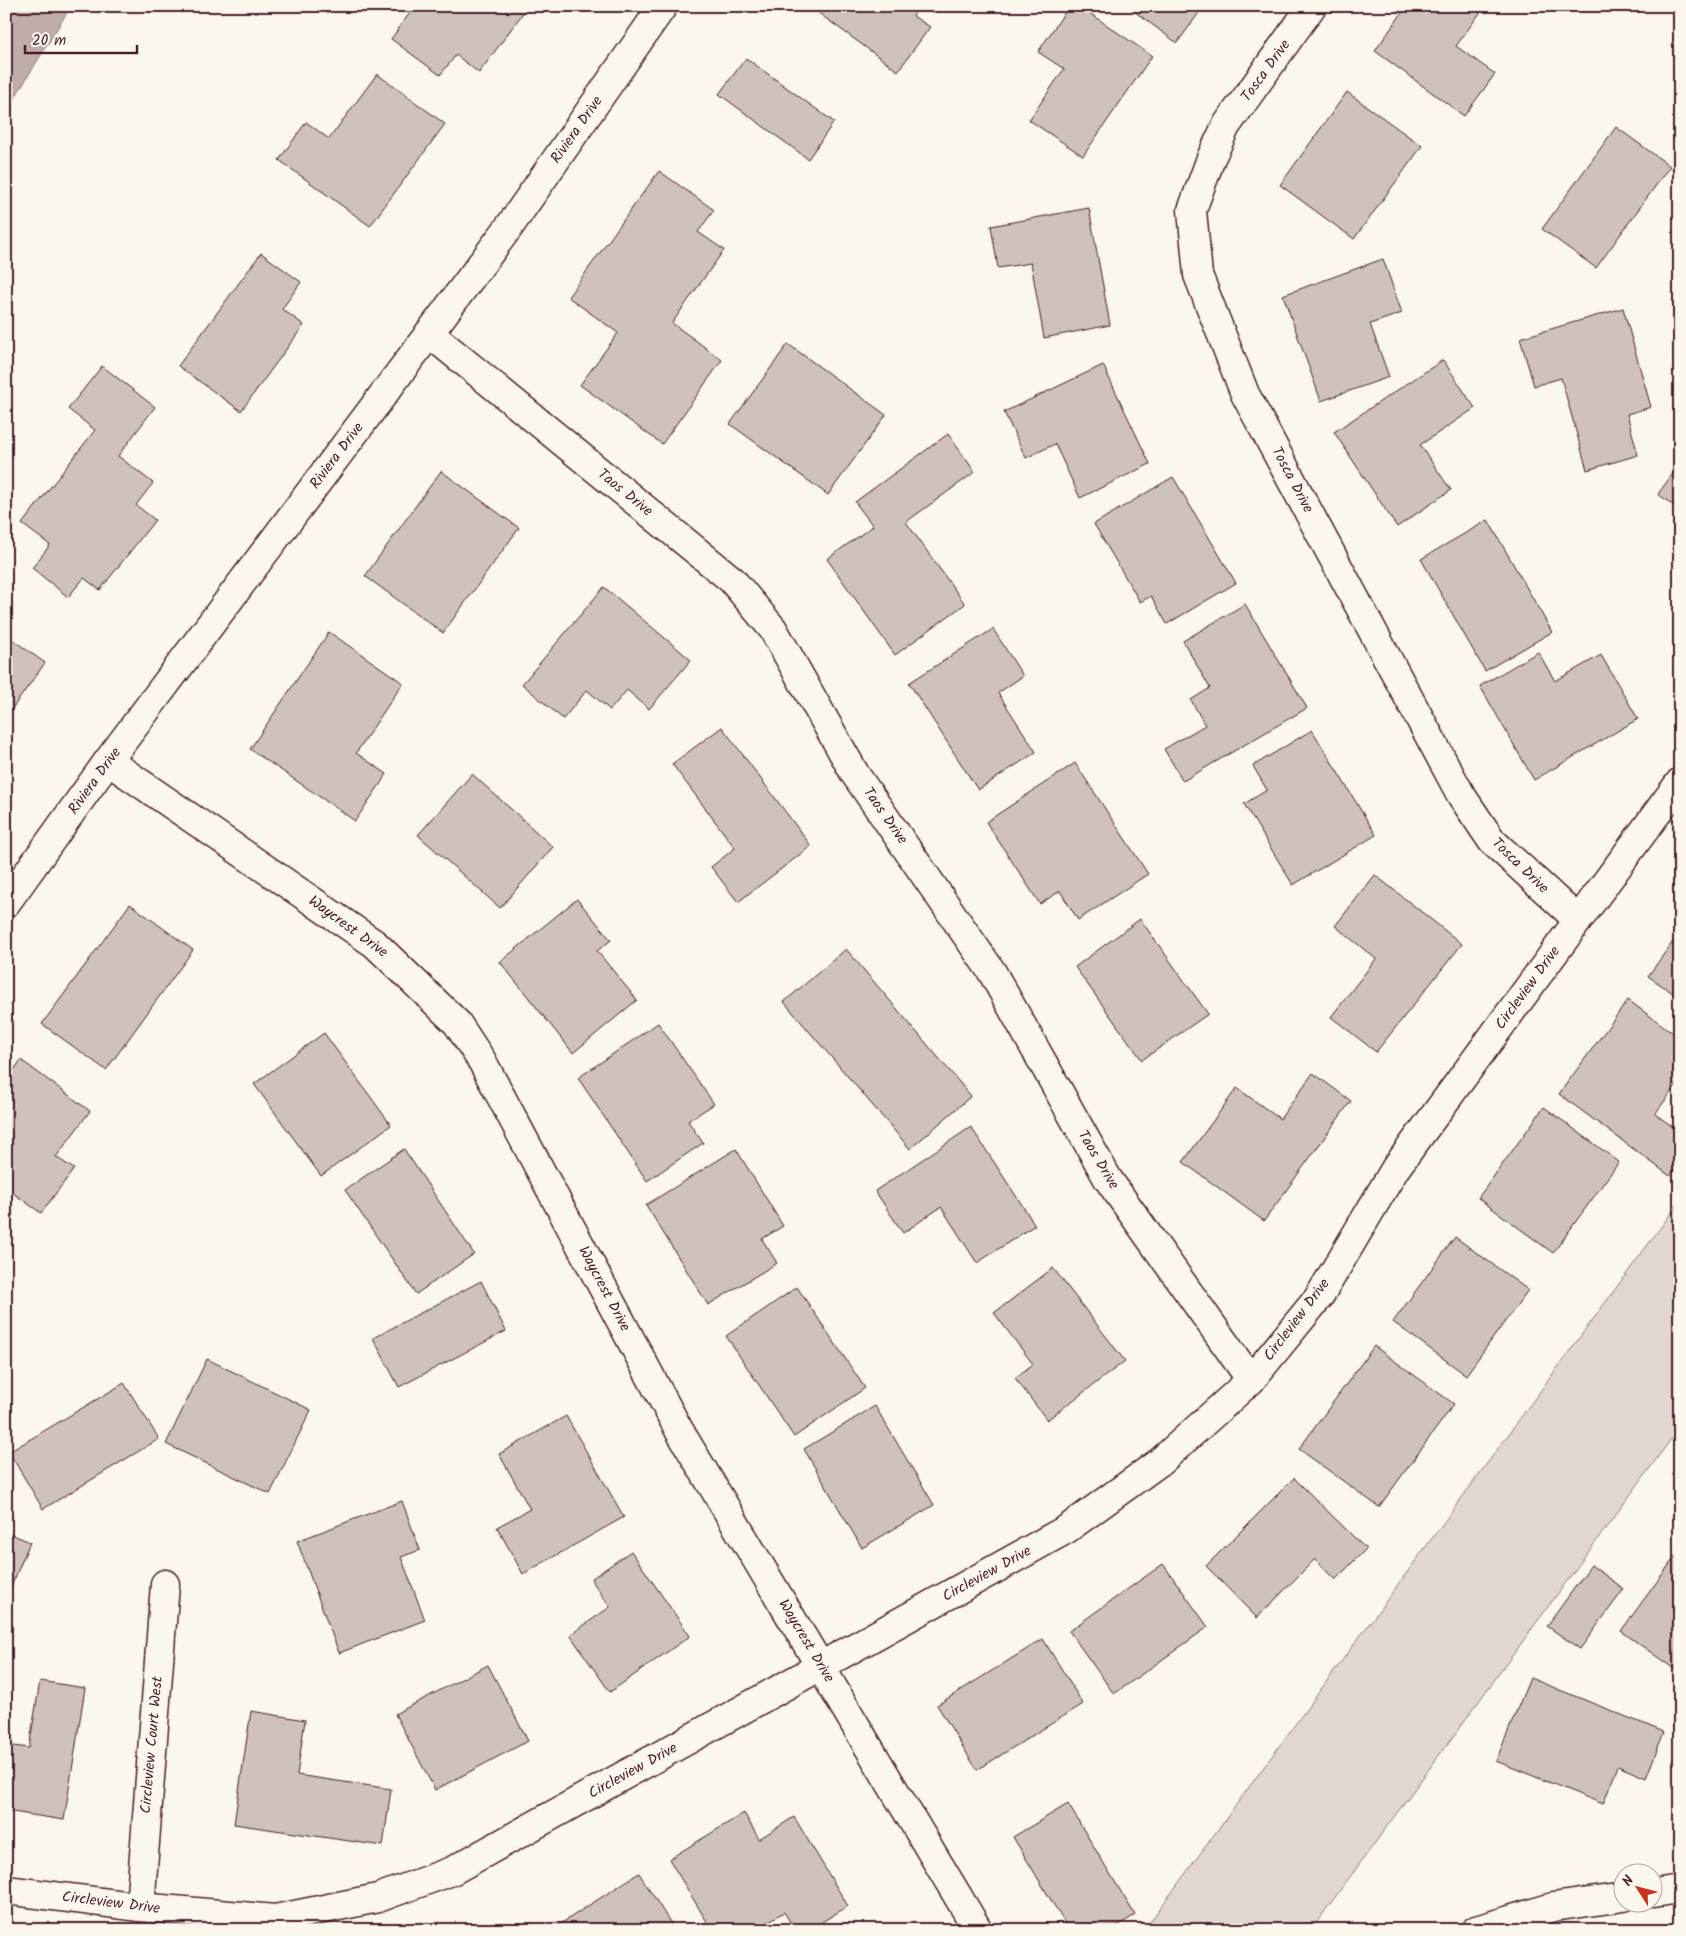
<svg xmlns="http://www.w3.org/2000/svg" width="1686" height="1936" viewBox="0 0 1686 1936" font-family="Kalam,sans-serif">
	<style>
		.green { fill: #e2d7d0; stroke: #967b7e }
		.water { fill: #bfadaa; stroke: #907477 }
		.building { fill: #cfc2bc; stroke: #4a1f2b }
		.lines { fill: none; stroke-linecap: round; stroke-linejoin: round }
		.minor-casing { stroke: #4a1f2b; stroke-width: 31 }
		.secondary-casing { stroke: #4a1f2b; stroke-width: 31 }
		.minor { stroke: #fbf7ec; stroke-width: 28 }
		.secondary { stroke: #fbf7ec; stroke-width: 28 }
		.labels { text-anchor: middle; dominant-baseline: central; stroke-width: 5; stroke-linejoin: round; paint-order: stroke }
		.street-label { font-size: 15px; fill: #4a1f2b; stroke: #fbf7ec }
	</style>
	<rect width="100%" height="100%" fill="#fbf7ec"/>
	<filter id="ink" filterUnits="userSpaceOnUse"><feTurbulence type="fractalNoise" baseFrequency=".02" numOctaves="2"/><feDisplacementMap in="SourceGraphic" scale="10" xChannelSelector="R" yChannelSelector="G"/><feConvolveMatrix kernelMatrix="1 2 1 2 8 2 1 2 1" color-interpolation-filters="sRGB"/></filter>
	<g filter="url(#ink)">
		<polygon class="green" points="1680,1201 1680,1427 1311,1930 1144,1930"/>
		<polygon class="water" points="6,6 71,6 6,112"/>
		<g class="building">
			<polygon points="415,6 528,6 479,73 456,55 440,75 391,39"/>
			<polygon points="809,6 920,6 913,16 930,27 898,71"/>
			<polygon points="1069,6 1079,6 1152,56 1083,156 1029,120 1064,69 1038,52"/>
			<polygon points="1127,6 1204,6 1177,43"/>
			<polygon points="1407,6 1485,6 1456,46 1495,74 1464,116 1375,51"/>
			<polygon points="746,58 834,122 808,159 719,94"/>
			<polygon points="377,74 445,124 370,226 279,160 306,122 329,139"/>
			<polygon points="1347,92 1422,146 1354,239 1280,185"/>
			<polygon points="1616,127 1670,166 1596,268 1542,229"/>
			<polygon points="659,171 714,210 698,232 724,250 672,323 722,360 662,444 580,385 618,333 568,297"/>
			<polygon points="1089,208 1110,325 1044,338 1031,263 998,268 991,226"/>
			<polygon points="261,253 301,282 282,309 304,325 241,411 178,366"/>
			<polygon points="1383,259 1402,313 1370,324 1389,377 1321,401 1283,295"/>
			<polygon points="1623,308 1651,407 1627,414 1638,455 1587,470 1561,378 1534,386 1520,338"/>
			<polygon points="788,344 886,415 828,495 730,424"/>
			<polygon points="1443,360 1475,408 1420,445 1451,490 1397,527 1334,432"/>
			<polygon points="1103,365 1150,464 1080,498 1055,444 1026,458 1004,412"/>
			<polygon points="102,366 155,407 118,456 153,483 136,505 155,520 100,590 84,578 68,597 32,568 50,545 22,524 95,430 68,409"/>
			<polygon points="948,434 975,472 906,522 965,604 895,655 827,559 873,526 855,502"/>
			<polygon points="1680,464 1680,510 1658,494"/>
			<polygon points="441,471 519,528 443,633 365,576"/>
			<polygon points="1173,477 1236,583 1167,624 1151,596 1140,602 1094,524"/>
			<polygon points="1488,520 1552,632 1485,671 1421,559"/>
			<polygon points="604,587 691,660 649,709 627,690 610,710 587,690 563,719 522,684"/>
			<polygon points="1245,604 1307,708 1183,781 1164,749 1205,725 1191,700 1210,688 1183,641"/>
			<polygon points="993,629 1023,676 998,693 1036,752 978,790 909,683"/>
			<polygon points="329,632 403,683 356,753 387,774 355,821 250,749"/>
			<polygon points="6,635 45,663 6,717"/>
			<polygon points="1538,652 1555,681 1601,655 1638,719 1534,780 1480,686"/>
			<polygon points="722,727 811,846 738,902 711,867 735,848 672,764"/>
			<polygon points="1312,730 1376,835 1293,885 1244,804 1267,790 1253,766"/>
			<polygon points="1075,763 1148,874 1078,920 1060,891 1040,904 986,822"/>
			<polygon points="472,774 553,847 500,908 418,835"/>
			<polygon points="1375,875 1462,944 1376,1052 1331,1017 1376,959 1335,926"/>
			<polygon points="577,899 611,940 597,951 637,1000 573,1053 500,962"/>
			<polygon points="130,904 193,950 106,1070 42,1024"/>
			<polygon points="1140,919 1208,1014 1142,1060 1075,967"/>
			<polygon points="1680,932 1680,998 1648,976"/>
			<polygon points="846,949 971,1096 910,1149 784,1002"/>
			<polygon points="1628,1000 1680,1038 1680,1080 1655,1114 1680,1132 1680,1163 1670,1176 1559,1094"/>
			<polygon points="658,1023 714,1104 688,1121 703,1143 647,1181 578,1078"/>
			<polygon points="324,1033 391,1125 321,1176 254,1084"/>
			<polygon points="21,1060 90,1111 56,1157 74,1169 41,1213 6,1188 6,1081"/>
			<polygon points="1313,1073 1351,1101 1264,1221 1183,1162 1237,1088 1280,1119"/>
			<polygon points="1544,1107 1619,1162 1553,1253 1478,1198"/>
			<polygon points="971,1127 1035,1225 977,1263 941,1207 903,1233 875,1191"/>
			<polygon points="404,1149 474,1254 416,1294 345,1190"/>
			<polygon points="736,1149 783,1226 762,1239 777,1263 708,1305 646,1205"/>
			<polygon points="1455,1237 1528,1290 1466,1375 1393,1322"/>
			<polygon points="1053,1268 1125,1361 1047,1420 1015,1378 1033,1364 994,1313"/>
			<polygon points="481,1281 506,1331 399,1387 373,1338"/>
			<polygon points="797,1287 865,1388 794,1437 726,1336"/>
			<polygon points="1374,1346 1454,1404 1379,1507 1299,1449"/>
			<polygon points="207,1359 311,1410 270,1494 166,1444"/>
			<polygon points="124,1383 159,1439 43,1509 9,1452"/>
			<polygon points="875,1406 934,1505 862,1548 804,1449"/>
			<polygon points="566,1416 624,1517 523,1574 497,1527 530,1509 499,1454"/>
			<polygon points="1294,1478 1366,1549 1335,1580 1315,1559 1257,1618 1206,1566"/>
			<polygon points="402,1501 420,1550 401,1557 425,1620 339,1653 297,1541"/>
			<polygon points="6,1532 30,1542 6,1599"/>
			<polygon points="1680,1550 1680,1668 1677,1671 1621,1631"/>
			<polygon points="631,1551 690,1636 610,1692 570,1635 610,1607 591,1579"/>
			<polygon points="1163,1564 1208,1627 1114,1694 1069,1631"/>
			<polygon points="1591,1565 1624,1589 1580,1649 1547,1626"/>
			<polygon points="1043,1639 1083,1704 977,1770 937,1705"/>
			<polygon points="488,1665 528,1741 435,1790 395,1714"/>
			<polygon points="1530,1678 1664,1732 1646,1778 1618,1766 1603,1804 1496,1761"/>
			<polygon points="40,1681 85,1688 64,1820 6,1811 6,1745 29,1748"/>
			<polygon points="251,1711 305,1720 297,1775 391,1789 383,1846 234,1824"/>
			<polygon points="1068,1804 1135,1915 1111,1930 1069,1930 1013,1837"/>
			<polygon points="744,1813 759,1839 794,1817 848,1906 809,1930 795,1930 784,1912 754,1930 712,1930 669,1859"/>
			<polygon points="639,1873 675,1930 551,1930"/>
		</g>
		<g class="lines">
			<g class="minor-casing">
				<g id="minor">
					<polyline points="1312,6 1226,126 1211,158 1192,210 1198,275 1245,394 1461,795 1492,841 1578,920"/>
					<polyline points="429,333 732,580 773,629 855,774 992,972 1108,1179 1251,1380"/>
					<polyline points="108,761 375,944 457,1023 482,1061 679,1430 978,1930"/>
					<polyline points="6,903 108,761 509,227 663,6"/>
					<polyline points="6,1890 140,1907 275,1919 378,1898 452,1871 1067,1529 1161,1461 1251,1380 1319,1297 1395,1169 1680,782"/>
					<polyline points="140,1907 165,1584"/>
				</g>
			</g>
			<g class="secondary-casing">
				<g id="secondary">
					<polyline points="1654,1893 1680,1889"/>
					<polyline points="1476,1930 1553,1907 1624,1897"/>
				</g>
			</g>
			<use href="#minor" class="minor"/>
			<use href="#secondary" class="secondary"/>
		</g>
	</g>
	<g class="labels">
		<g class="street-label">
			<text transform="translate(1266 71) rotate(-54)">Tosca Drive</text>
			<text transform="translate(577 130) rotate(-55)">Riviera Drive</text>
			<text transform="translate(337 456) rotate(-53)">Riviera Drive</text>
			<text transform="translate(1292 480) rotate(62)">Tosca Drive</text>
			<text transform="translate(625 493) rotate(39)">Taos Drive</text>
			<text transform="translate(95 781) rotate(-54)">Riviera Drive</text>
			<text transform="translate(885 816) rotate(55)">Taos Drive</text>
			<text transform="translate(1520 866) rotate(44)">Tosca Drive</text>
			<text transform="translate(348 927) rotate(36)">Waycrest Drive</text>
			<text transform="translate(1528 988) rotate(-54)">Circleview Drive</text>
			<text transform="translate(1098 1160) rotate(59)">Taos Drive</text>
			<text transform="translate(604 1289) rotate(62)">Waycrest Drive</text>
			<text transform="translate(1297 1320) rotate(-53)">Circleview Drive</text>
			<text transform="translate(987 1574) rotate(-29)">Circleview Drive</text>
			<text transform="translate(806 1641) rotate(59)">Waycrest Drive</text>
			<text transform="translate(152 1745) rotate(-85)">Circleview Court West</text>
			<text transform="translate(633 1771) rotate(-29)">Circleview Drive</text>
			<text transform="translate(111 1903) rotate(7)">Circleview Drive</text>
		</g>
	</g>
	<rect width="1686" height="1936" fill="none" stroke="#fbf7ec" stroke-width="25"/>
	<rect x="12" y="12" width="1661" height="1911" fill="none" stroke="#4a1f2b" stroke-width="2" filter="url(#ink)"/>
	<g transform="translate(1638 1888) rotate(306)"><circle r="24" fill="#fbf7ec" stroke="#b4a19f"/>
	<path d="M0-4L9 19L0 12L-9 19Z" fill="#c8321e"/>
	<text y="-8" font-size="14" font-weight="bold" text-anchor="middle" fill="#4a1f2b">N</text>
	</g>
	<path d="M25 45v8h112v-8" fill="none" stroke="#4a1f2b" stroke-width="2.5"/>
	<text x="32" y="45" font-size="15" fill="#4a1f2b" stroke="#fbf7ec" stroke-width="4" paint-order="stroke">20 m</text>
</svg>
